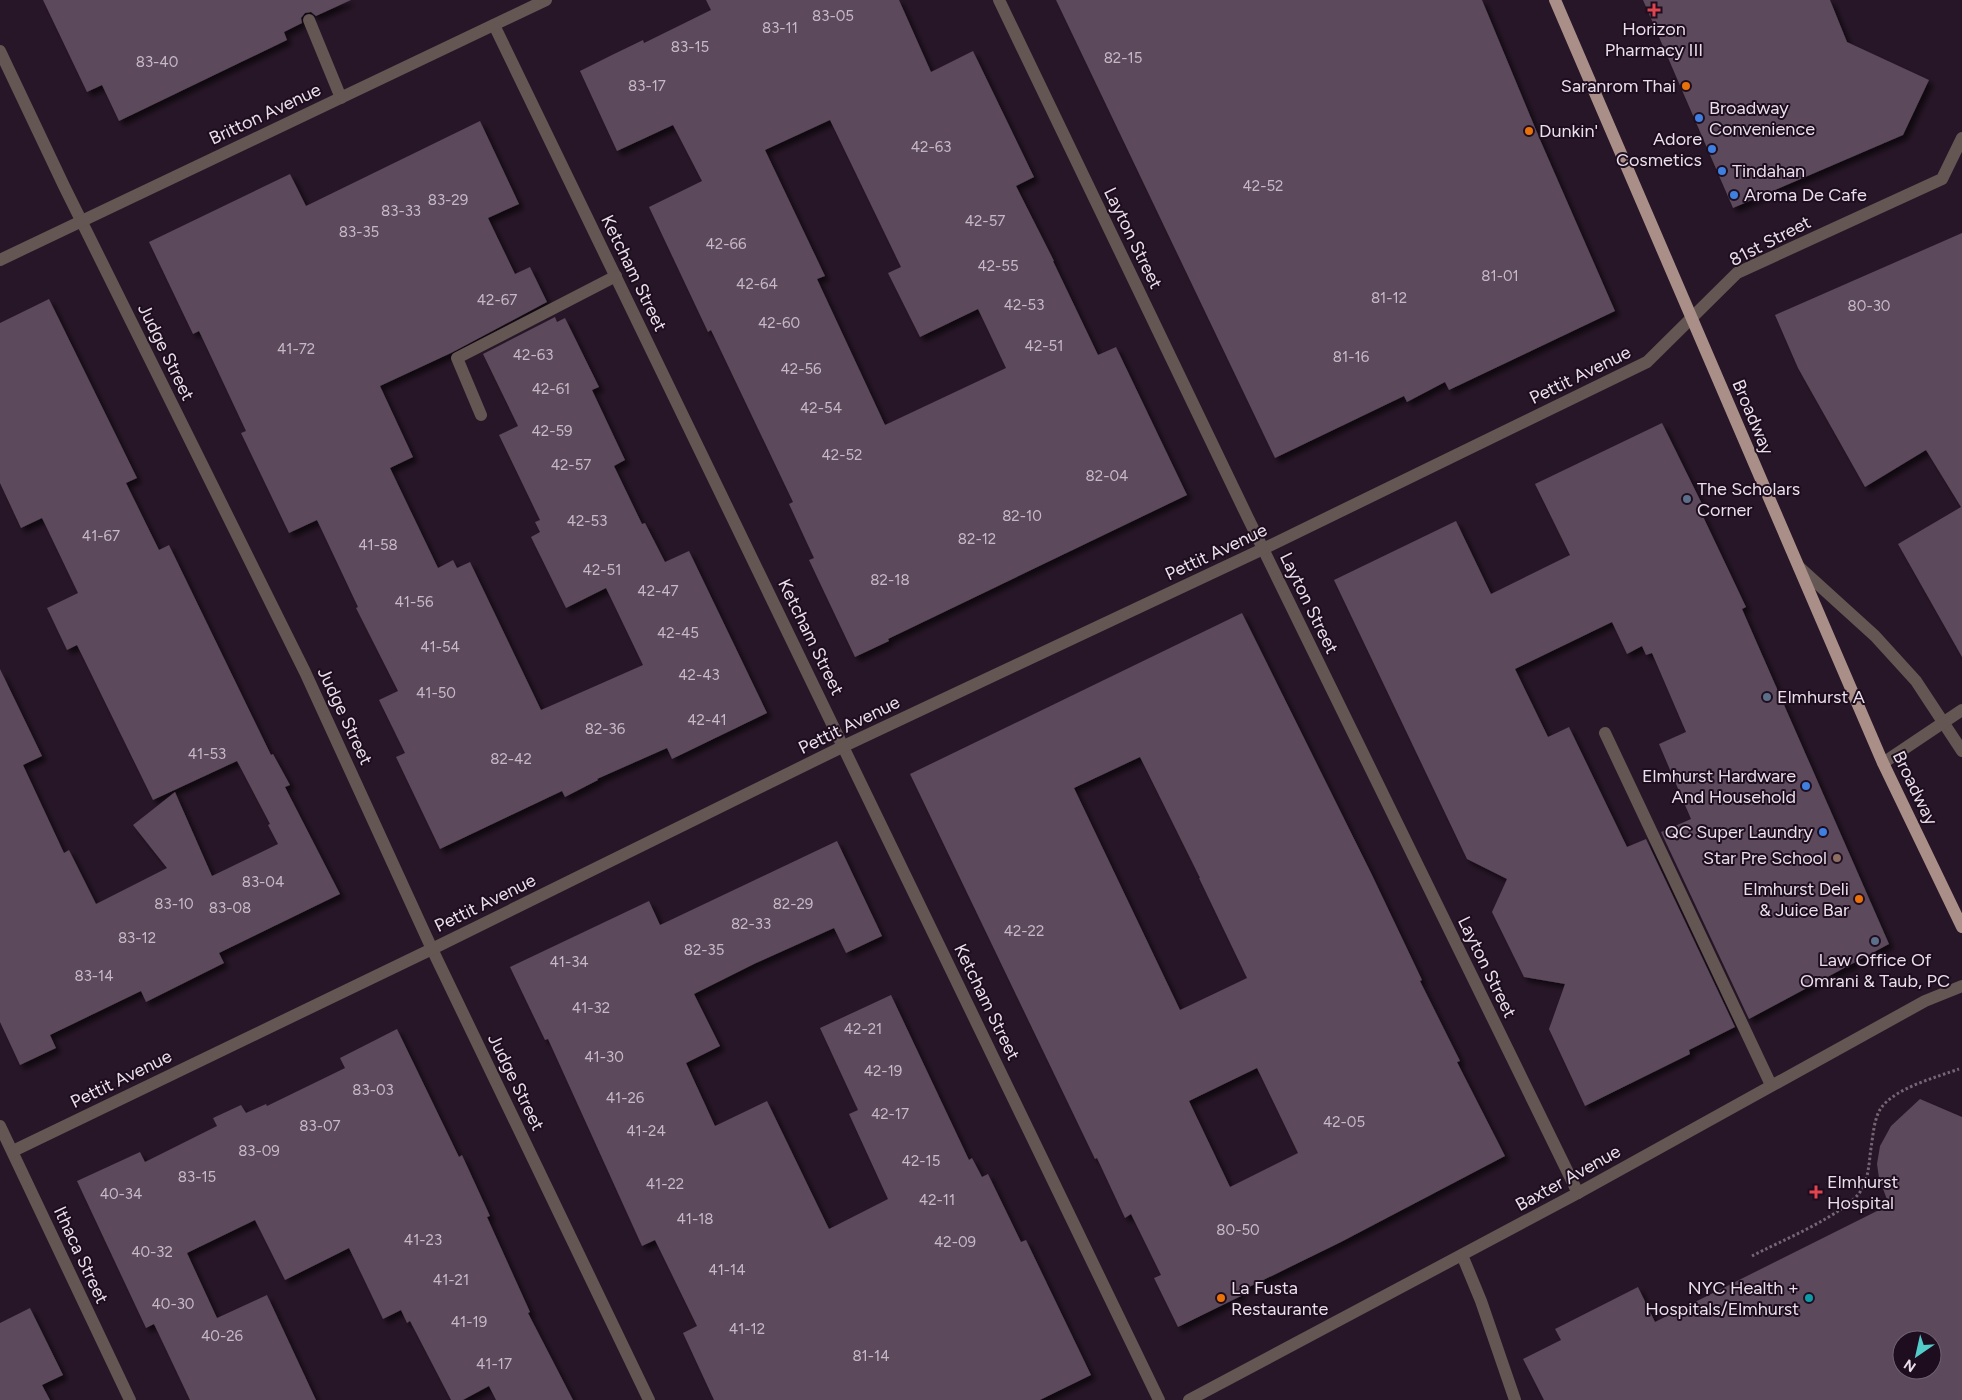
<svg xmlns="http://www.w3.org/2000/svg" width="1962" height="1400" viewBox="0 0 1962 1400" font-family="Figtree,sans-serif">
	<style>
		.building { fill: #5b485b; fill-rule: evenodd; filter: url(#shadow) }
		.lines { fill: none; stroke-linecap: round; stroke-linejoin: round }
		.path { stroke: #756675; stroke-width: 3; stroke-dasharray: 2.5 2.5; stroke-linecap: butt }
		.minor { stroke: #635653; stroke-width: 12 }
		.major { stroke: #aa8f89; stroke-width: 12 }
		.health-dot { fill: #e0444e; stroke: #1d0d1e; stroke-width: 2 }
		.food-dot { fill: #e8710a; stroke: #1d0d1e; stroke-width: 2 }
		.shop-dot { fill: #3f7fe0; stroke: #1d0d1e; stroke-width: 2 }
		.service-dot { fill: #5c6f8a; stroke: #1d0d1e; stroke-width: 2 }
		.education-dot { fill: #8d6e63; stroke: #1d0d1e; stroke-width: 2 }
		.culture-dot { fill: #0f9aa8; stroke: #1d0d1e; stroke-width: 2 }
		.labels { text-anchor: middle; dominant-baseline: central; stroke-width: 4; stroke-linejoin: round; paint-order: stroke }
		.number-label { font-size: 15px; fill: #c6b9c6 }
		.poi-label { font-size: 18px; fill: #eadfea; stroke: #1d0d1e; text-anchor: start }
		.street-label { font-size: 18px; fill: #eadfea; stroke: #1d0d1e }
	</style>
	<defs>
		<filter id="shadow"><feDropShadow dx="4.5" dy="4.5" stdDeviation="2.5" flood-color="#0009"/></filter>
	</defs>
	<rect width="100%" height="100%" fill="#271627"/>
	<g class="building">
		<polygon points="43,0 351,0 316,16 311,12 305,13 301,18 302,23 284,32 287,40 119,121 102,85 87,92"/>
		<path d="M706 0H899L931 72 973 51 1034 177 1016 186 1054 261H1053L1098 355 1116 347 1187 495 888 639 889 641 855 657 809 560 814 558 789 504 793 502 711 330 708 332 649 207 702 181 673 125 617 151 580 71 614 54 643 40 644 43 711 10ZM830 120 901 267 888 273 920 337 978 309 1006 368 885 425 817 279 825 276 765 150Z"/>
		<polygon points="1056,0 1482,0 1541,142 1615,311 1449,390 1445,382 1407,402 1404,396 1275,458"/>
		<polygon points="1643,0 1830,0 1847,42 1929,80 1903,135 1733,208"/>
		<polygon points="480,121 519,204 488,218 515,274 530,267 547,302 451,353 380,386 413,457 390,468 438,568 453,560 457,568 470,562 541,710 643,665 606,588 566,608 531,537 540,532 535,522 540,520 499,435 518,426 483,354 555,317 557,322 565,318 599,387 592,390 625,460 614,466 642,524 645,523 665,562 689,551 767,713 672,759 667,748 597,779 598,780 565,797 562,791 440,849 396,757 405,753 379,700 398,691 356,608 358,607 317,520 289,533 241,433 246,431 199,331 193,334 149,242 290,174 306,206"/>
		<polygon points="1962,233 1962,657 1898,544 1961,507 1926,450 1865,487 1798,368 1775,315"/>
		<polygon points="49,299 137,478 126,483 159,550 169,545 271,755 273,754 290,785 285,787 340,894 219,953 224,963 146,1002 141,991 50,1035 56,1048 20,1065 0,1022 0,669 42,756 23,765 64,853 69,850 96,904 167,868 133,825 175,792 212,876 278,844 268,825 270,824 237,761 153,800 77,645 67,650 47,608 78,593 42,518 21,528 0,483 0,323"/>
		<polygon points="1662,423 1703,506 1699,508 1746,607 1742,609 1889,944 1749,1019 1661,832 1691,819 1659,744 1686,732 1652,653 1646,655 1642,646 1627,654 1612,622 1515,669 1548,737 1569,727 1627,847 1646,839 1735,1027 1689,1050 1690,1054 1585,1106 1549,1029 1565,984 1524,977 1492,912 1507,879 1467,859 1334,580 1456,521 1491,594 1570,555 1535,484"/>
		<path d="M1242 613 1372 875 1422 980 1420 981 1460 1061 1457 1062 1505 1156 1341 1242 1239 1292 1241 1296 1178 1327 1154 1278 1161 1275 1131 1214 1125 1218 1097 1158 1095 1159 910 774ZM1140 757 1200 878H1199L1247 978 1180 1010 1074 788ZM1257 1068 1298 1153 1230 1187 1189 1101Z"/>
		<polygon points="837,841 882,936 846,953 834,928 754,964 694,994 720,1046 686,1063 715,1126 767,1101 829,1229 888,1199 849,1114 858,1110 820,1028 891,995 969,1160 972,1158 982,1177 988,1174 1021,1242 1026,1240 1091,1375 1040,1400 714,1400 683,1333 697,1326 655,1240 642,1246 548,1039 545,1040 510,967 649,901 660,925"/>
		<polygon points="397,1029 459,1157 462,1155 490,1216 487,1217 530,1312 528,1313 573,1400 496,1400 489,1386 463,1400 451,1400 410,1321 407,1323 401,1310 383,1319 349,1248 285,1280 255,1220 187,1253 217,1318 267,1295 316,1400 190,1400 154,1324 146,1328 77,1181 140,1152 145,1162 217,1126 213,1118 241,1105 246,1113 266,1104 267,1106 345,1068 340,1058"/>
		<path d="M1920 1099 1962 1117V1400H1544L1523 1359 1561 1340 1555 1329 1638 1287 1655 1322 1889 1205 1879 1178 1877 1164 1880 1146 1891 1126ZM1902 1340H1932V1370H1902Z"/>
		<polygon points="30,1308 63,1375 42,1385 50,1400 0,1400 0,1323"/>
	</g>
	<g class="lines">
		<path class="path" d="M1752 1256C1778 1242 1848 1214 1862 1189 1869 1176 1869 1162 1871 1148 1873 1136 1874 1118 1881 1108 1895 1088 1937 1077 1959 1069"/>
		<g class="minor">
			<polyline points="999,0 1247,516 1578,1193"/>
			<polyline points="309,20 341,98"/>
			<polyline points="494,25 1159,1400"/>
			<polyline points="0,51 64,186 305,672 432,949 649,1400"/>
			<polyline points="0,260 546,0"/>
			<polyline points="481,415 457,358 616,276"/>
			<polyline points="1799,567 1875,636 1916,681 1962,751"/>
			<polyline points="1605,733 1771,1085"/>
			<polyline points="1883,763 1962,710"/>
			<polyline points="0,1126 130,1400"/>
			<polyline points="13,1151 432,949 844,746 1263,549 1647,362 1737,273 1942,179 1962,138"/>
			<polyline points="1462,1255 1481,1301 1515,1400"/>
			<polyline points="1189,1400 1578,1193 1925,1001 1962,986"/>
		</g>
		<polyline class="major" points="1555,0 1883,763 1962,927"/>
	</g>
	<g class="health-dot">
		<path d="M1651.5 2.5h5v5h5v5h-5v5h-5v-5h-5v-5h5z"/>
		<path d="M1813.5 1184.5h5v5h5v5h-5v5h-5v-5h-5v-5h5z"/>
	</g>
	<g class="food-dot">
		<circle cx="1686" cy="86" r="5"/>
		<circle cx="1529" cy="131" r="5"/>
		<circle cx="1859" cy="899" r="5"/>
		<circle cx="1221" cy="1298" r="5"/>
	</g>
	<g class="shop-dot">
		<circle cx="1699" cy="118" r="5"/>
		<circle cx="1712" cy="149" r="5"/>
		<circle cx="1722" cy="171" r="5"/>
		<circle cx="1734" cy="195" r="5"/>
		<circle cx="1806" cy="786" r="5"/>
		<circle cx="1823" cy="832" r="5"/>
	</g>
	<g class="service-dot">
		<circle cx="1687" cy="499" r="5"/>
		<circle cx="1767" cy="697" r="5"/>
		<circle cx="1875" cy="941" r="5"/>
	</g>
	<circle class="education-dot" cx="1837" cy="858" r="5"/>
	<circle class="culture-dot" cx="1809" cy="1298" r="5"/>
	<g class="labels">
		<g class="number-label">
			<text x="833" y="16">83-05</text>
			<text x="780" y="28">83-11</text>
			<text x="690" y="47">83-15</text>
			<text x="1123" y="58">82-15</text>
			<text x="157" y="62">83-40</text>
			<text x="647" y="86">83-17</text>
			<text x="931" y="147">42-63</text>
			<text x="1263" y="186">42-52</text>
			<text x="448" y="200">83-29</text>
			<text x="401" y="211">83-33</text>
			<text x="985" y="221">42-57</text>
			<text x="359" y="232">83-35</text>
			<text x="726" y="244">42-66</text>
			<text x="998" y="266">42-55</text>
			<text x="1500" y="276">81-01</text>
			<text x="757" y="284">42-64</text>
			<text x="1389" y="298">81-12</text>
			<text x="497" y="300">42-67</text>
			<text x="1024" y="305">42-53</text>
			<text x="1869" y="306">80-30</text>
			<text x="779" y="323">42-60</text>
			<text x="1044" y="346">42-51</text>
			<text x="296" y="349">41-72</text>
			<text x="533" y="355">42-63</text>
			<text x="1351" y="357">81-16</text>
			<text x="801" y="369">42-56</text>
			<text x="551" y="389">42-61</text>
			<text x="821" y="408">42-54</text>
			<text x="552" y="431">42-59</text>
			<text x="842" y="455">42-52</text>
			<text x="571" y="465">42-57</text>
			<text x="1107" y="476">82-04</text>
			<text x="1022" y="516">82-10</text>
			<text x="587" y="521">42-53</text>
			<text x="101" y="536">41-67</text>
			<text x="977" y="539">82-12</text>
			<text x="378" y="545">41-58</text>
			<text x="602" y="570">42-51</text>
			<text x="890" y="580">82-18</text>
			<text x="658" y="591">42-47</text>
			<text x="414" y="602">41-56</text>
			<text x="678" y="633">42-45</text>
			<text x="440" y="647">41-54</text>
			<text x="699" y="675">42-43</text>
			<text x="436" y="693">41-50</text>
			<text x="707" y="720">42-41</text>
			<text x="605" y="729">82-36</text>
			<text x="207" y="754">41-53</text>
			<text x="511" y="759">82-42</text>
			<text x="263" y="882">83-04</text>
			<text x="174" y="904">83-10</text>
			<text x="793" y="904">82-29</text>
			<text x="230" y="908">83-08</text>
			<text x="751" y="924">82-33</text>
			<text x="1024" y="931">42-22</text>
			<text x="137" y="938">83-12</text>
			<text x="704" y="950">82-35</text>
			<text x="569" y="962">41-34</text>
			<text x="94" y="976">83-14</text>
			<text x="591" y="1008">41-32</text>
			<text x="863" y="1029">42-21</text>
			<text x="604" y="1057">41-30</text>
			<text x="883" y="1071">42-19</text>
			<text x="373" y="1090">83-03</text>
			<text x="625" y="1098">41-26</text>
			<text x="890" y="1114">42-17</text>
			<text x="1344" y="1122">42-05</text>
			<text x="320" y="1126">83-07</text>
			<text x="646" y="1131">41-24</text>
			<text x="259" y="1151">83-09</text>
			<text x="921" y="1161">42-15</text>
			<text x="197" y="1177">83-15</text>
			<text x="665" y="1184">41-22</text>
			<text x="121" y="1194">40-34</text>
			<text x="937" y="1200">42-11</text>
			<text x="695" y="1219">41-18</text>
			<text x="1238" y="1230">80-50</text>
			<text x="423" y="1240">41-23</text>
			<text x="955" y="1242">42-09</text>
			<text x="152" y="1252">40-32</text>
			<text x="727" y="1270">41-14</text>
			<text x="451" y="1280">41-21</text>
			<text x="173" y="1304">40-30</text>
			<text x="469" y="1322">41-19</text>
			<text x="747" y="1329">41-12</text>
			<text x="222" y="1336">40-26</text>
			<text x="871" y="1356">81-14</text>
			<text x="494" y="1364">41-17</text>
		</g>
		<g class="poi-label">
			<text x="1654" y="29" text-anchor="middle">Horizon<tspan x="1654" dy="21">Pharmacy III</tspan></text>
			<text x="1676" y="86" text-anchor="end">Saranrom Thai</text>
			<text x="1709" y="108">Broadway<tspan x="1709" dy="21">Convenience</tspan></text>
			<text x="1539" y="131">Dunkin'</text>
			<text x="1702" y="139" text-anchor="end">Adore<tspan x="1702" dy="21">Cosmetics</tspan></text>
			<text x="1732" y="171">Tindahan</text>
			<text x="1744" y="195">Aroma De Cafe</text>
			<text x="1697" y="489">The Scholars<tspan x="1697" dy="21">Corner</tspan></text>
			<text x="1777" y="697">Elmhurst A</text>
			<text x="1796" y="776" text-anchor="end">Elmhurst Hardware<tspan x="1796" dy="21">And Household</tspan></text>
			<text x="1813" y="832" text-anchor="end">QC Super Laundry</text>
			<text x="1827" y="858" text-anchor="end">Star Pre School</text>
			<text x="1849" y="889" text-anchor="end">Elmhurst Deli<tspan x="1849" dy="21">&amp; Juice Bar</tspan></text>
			<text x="1875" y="960" text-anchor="middle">Law Office Of<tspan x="1875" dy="21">Omrani &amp; Taub, PC</tspan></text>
			<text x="1827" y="1182">Elmhurst<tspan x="1827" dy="21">Hospital</tspan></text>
			<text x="1231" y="1288">La Fusta<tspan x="1231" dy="21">Restaurante</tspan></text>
			<text x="1799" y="1288" text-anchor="end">NYC Health +<tspan x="1799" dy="21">Hospitals/Elmhurst</tspan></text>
		</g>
		<g class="street-label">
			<text transform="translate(265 114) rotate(-25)">Britton Avenue</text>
			<text transform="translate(1133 238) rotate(64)">Layton Street</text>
			<text transform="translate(1770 241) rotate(-27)">81st Street</text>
			<text transform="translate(634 273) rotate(64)">Ketcham Street</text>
			<text transform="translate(166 352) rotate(64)">Judge Street</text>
			<text transform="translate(1580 375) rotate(-26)">Pettit Avenue</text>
			<text transform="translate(1753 417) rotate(67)">Broadway</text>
			<text transform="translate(1216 552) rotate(-25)">Pettit Avenue</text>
			<text transform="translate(1309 603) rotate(64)">Layton Street</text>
			<text transform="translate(811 637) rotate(64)">Ketcham Street</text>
			<text transform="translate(345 716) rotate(65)">Judge Street</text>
			<text transform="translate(849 725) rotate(-26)">Pettit Avenue</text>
			<text transform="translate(1915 788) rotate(64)">Broadway</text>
			<text transform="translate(485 903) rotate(-26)">Pettit Avenue</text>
			<text transform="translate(1487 967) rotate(64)">Layton Street</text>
			<text transform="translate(987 1002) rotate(64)">Ketcham Street</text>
			<text transform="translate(121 1079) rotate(-26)">Pettit Avenue</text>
			<text transform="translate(516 1082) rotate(64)">Judge Street</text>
			<text transform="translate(1568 1178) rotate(-29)">Baxter Avenue</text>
			<text transform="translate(81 1255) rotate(65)">Ithaca Street</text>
		</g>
	</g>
	<g transform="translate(1917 1355) rotate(214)"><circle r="24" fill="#1d0d1e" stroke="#6f6170"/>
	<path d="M0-4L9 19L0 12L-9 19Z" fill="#53cdc9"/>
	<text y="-8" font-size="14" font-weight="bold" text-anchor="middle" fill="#eadfea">N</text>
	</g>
</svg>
